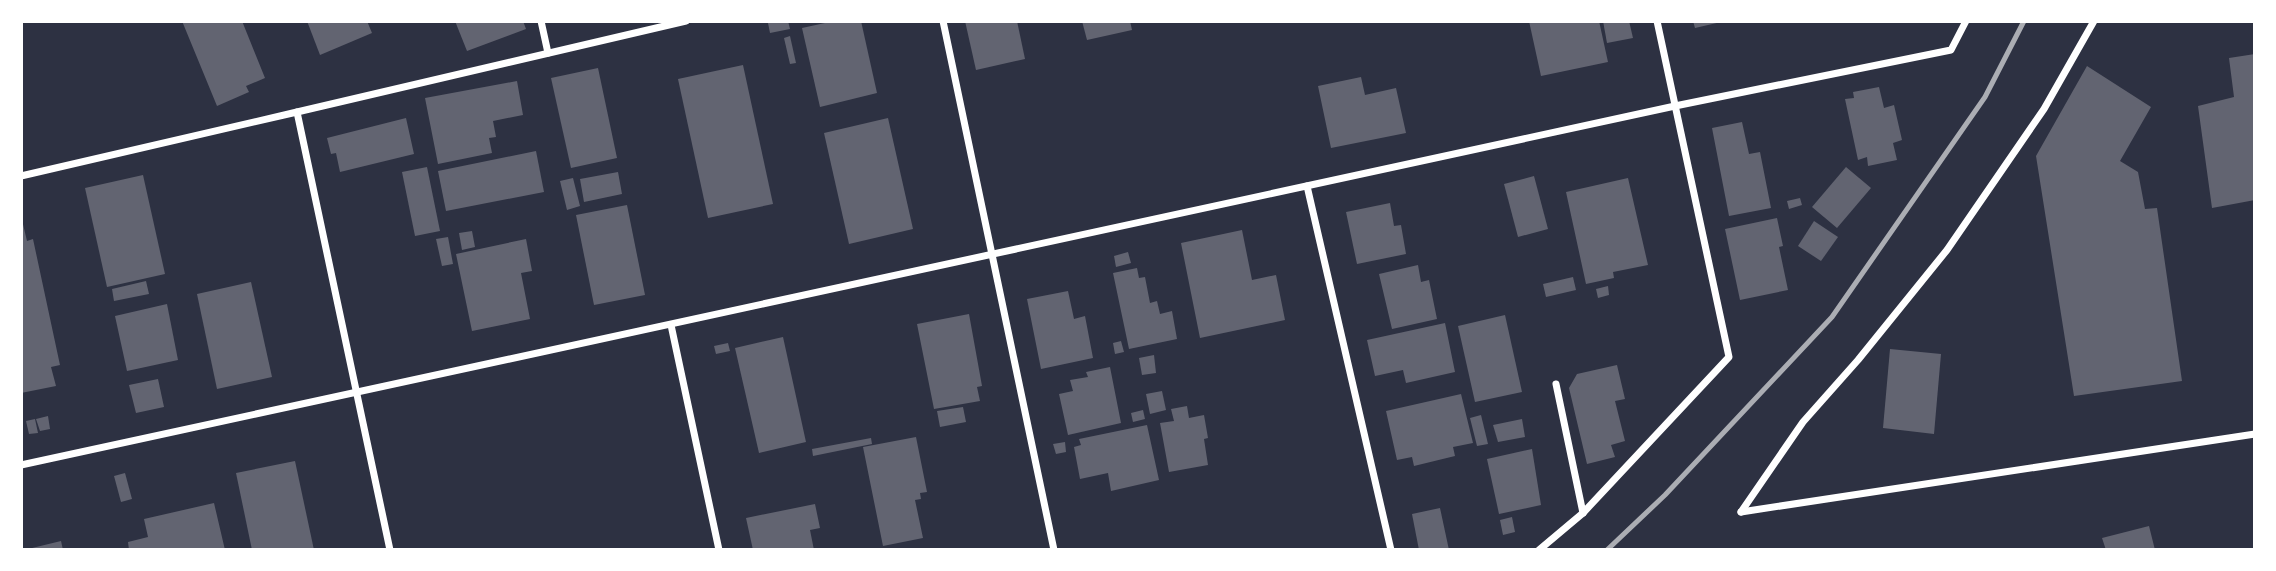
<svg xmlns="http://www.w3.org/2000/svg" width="2276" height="571" viewBox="0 0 2276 571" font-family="'Exo 2',sans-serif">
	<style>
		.building { fill: #626471 }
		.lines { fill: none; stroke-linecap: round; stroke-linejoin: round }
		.minor { stroke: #fff; stroke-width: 7 }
		.rail { stroke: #abadb3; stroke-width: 5 }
	</style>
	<rect width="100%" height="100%" fill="#2d3142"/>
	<g class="building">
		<polygon points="182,21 242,21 265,78 246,86 249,92 217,106"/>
		<polygon points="307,21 367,21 372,33 320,55"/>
		<polygon points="455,21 523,21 526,29 467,51"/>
		<polygon points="775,21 788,21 790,29 770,33 768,23"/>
		<polygon points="834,21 861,21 877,93 820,107 802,28"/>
		<polygon points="965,21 1017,21 1025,59 976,70"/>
		<polygon points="1082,21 1130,21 1132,30 1087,40"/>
		<polygon points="1529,21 1599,21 1608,62 1541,76"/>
		<polygon points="1603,21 1629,21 1633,38 1607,43"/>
		<polygon points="1693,21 1721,21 1721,22 1695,28"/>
		<polygon points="790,36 796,63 790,64 784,38"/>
		<polygon points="2255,54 2255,200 2212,208 2198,106 2234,97 2229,58"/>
		<polygon points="743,65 773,204 708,218 678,79"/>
		<polygon points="2087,66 2151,107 2120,161 2138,172 2145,209 2157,208 2182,381 2074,396 2036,156"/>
		<polygon points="598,68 617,158 571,168 551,78"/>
		<polygon points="1361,77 1365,95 1396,88 1406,133 1331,148 1318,86"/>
		<polygon points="517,81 523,115 493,121 496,137 489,138 492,153 438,164 425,98"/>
		<polygon points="1879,87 1884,108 1894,105 1902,140 1893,143 1897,160 1868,166 1867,157 1858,160 1845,99 1854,98 1853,92"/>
		<polygon points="406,118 414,154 340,172 336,153 331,154 327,138"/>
		<polygon points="888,118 913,229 849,244 824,133"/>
		<polygon points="1742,122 1749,154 1760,152 1771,208 1729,216 1712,128"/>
		<polygon points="536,151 544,192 446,211 438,171"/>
		<polygon points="427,167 440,231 415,236 402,172"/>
		<polygon points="1846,167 1871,188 1837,228 1812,207"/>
		<polygon points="618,172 622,194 584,202 580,179"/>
		<polygon points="143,175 165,274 107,287 85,188"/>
		<polygon points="1534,176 1548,229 1518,237 1504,184"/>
		<polygon points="573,178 580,206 567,210 560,181"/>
		<polygon points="1628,178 1648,265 1613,272 1614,278 1586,284 1566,192"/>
		<polygon points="1800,198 1802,205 1789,209 1787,201"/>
		<polygon points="1390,203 1394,226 1401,225 1406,254 1357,264 1346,212"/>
		<polygon points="627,205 645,295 594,305 576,215"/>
		<polygon points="1777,218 1783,246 1779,247 1788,290 1740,300 1725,229"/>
		<polygon points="22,220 27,241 33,239 60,365 51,367 56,386 21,393"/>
		<polygon points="1814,221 1838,237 1821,261 1798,246"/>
		<polygon points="1242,230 1252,280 1276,275 1285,320 1200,338 1181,243"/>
		<polygon points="472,231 475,247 462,250 459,233"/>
		<polygon points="448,237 453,264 442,266 436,239"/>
		<polygon points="526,239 532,271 521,273 530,319 472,331 456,254"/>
		<polygon points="1128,252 1131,263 1116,267 1114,256"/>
		<polygon points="1418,265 1421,282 1429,280 1437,319 1392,329 1379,274"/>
		<polygon points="1137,268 1139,278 1145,277 1150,303 1157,301 1160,314 1172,311 1177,339 1129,349 1113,273"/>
		<polygon points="1573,277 1576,290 1546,297 1543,284"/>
		<polygon points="146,281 149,294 114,301 112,289"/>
		<polygon points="251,282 272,377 217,389 197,294"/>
		<polygon points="1608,286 1609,295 1598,298 1596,289"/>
		<polygon points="1068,291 1074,319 1085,316 1093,358 1041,369 1027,299"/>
		<polygon points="167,304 178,360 127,371 115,316"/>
		<polygon points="969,314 982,386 977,387 980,401 934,409 917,324"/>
		<polygon points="1505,315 1522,392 1475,402 1458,326"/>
		<polygon points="1445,323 1455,372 1406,383 1403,370 1375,376 1367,340"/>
		<polygon points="783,337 806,442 759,453 735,348"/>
		<polygon points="1121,341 1124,352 1115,354 1113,343"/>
		<polygon points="728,343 730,351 716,354 714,346"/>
		<polygon points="1890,349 1941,354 1934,434 1883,428"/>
		<polygon points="1154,355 1156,373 1142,375 1139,358"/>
		<polygon points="1617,365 1625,399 1615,401 1625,441 1611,445 1615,457 1587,464 1569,388 1577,374"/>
		<polygon points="1110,367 1121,423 1068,435 1059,394 1073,391 1070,380 1088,377 1086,372"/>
		<polygon points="158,379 164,407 136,413 129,385"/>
		<polygon points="1162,391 1166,410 1150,414 1146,394"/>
		<polygon points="1461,394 1473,443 1453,447 1455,456 1414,466 1412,457 1397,460 1386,411"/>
		<polygon points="1187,406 1189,418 1204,415 1208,438 1204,439 1208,465 1169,472 1160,423 1174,421 1171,409"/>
		<polygon points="963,407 966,422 940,427 937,411"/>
		<polygon points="1143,410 1145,419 1133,422 1131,413"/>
		<polygon points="1481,415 1488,444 1477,446 1470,418"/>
		<polygon points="48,416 50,429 40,431 36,419"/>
		<polygon points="35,419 38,433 29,434 26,421"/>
		<polygon points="1522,419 1525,437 1498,442 1493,425"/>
		<polygon points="1147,425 1159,480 1111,491 1108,473 1080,479 1074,447 1081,445 1079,439"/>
		<polygon points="916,437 927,492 920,493 921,499 915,500 923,538 883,546 863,447"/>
		<polygon points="871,438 872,444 813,456 812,449"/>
		<polygon points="1065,442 1066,452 1056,454 1053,444"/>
		<polygon points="1532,449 1541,505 1499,514 1487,459"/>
		<polygon points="295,461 314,550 252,550 236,473"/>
		<polygon points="125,473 132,499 121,502 114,476"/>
		<polygon points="214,503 225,550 129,550 128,542 148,537 144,519"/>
		<polygon points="815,504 820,528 810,530 814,550 753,550 746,518"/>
		<polygon points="1440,508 1449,550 1419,550 1412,514"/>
		<polygon points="1512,517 1515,532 1503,535 1500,520"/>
		<polygon points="2149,526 2155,550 2106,550 2102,538"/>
		<polygon points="61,541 63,550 28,550 28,549"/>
	</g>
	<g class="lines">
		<g class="minor">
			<polyline points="541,21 548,53"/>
			<polyline points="943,21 1054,550"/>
			<polyline points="21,176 297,112"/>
			<polyline points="1307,186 1391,550"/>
			<polyline points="671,325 719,550"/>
			<polyline points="1556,384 1583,513"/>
			<polyline points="21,465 1675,106 1951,50 1966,21"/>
			<polyline points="1741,512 1803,422 1858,360 1947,250 2044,109 2094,21"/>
			<polyline points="1741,512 2255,434"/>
			<polyline points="390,550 297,112 686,21"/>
			<polyline points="1539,550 1583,513 1729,357 1657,21"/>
		</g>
		<polyline class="rail" points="1607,550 1665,495 1832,317 1985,97 2024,21"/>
	</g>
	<rect width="2276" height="571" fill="none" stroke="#ffffff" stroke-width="46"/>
</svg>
